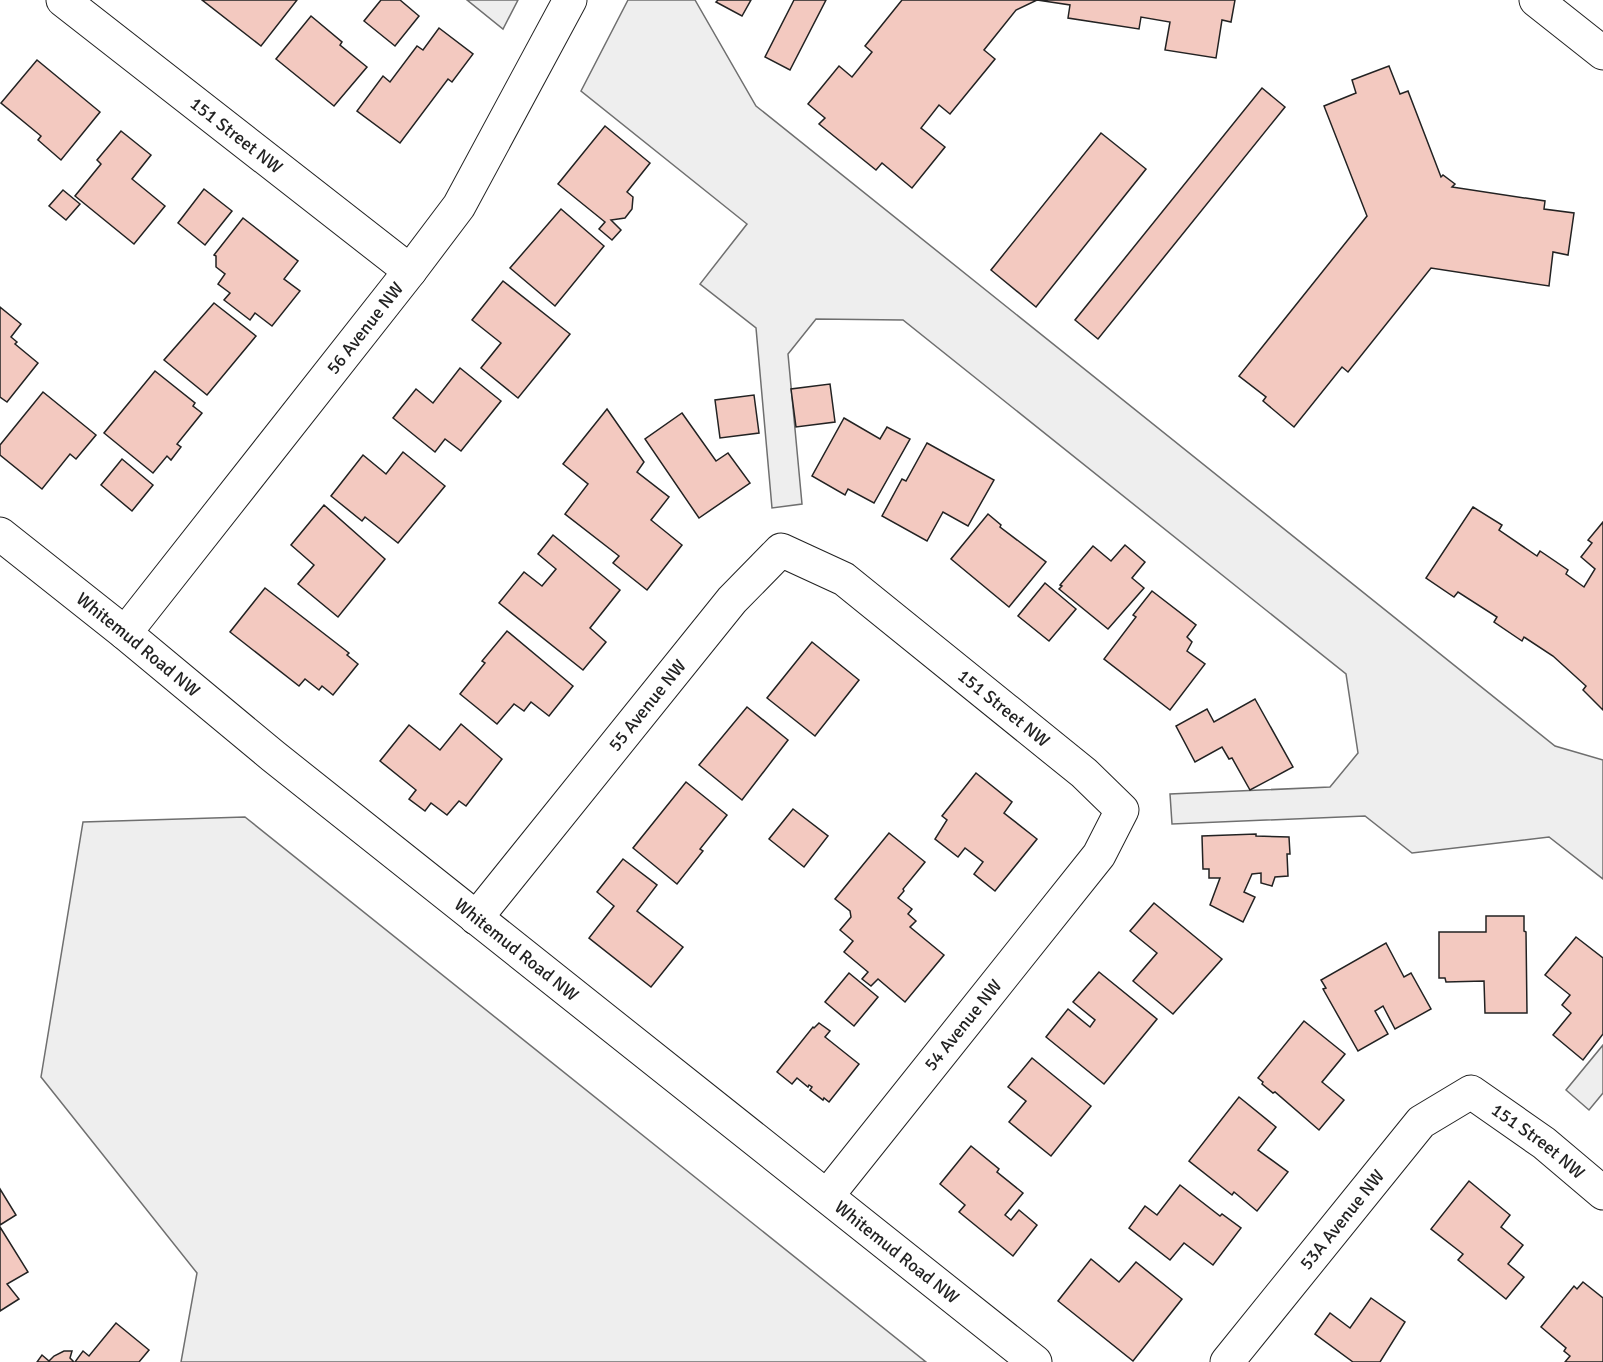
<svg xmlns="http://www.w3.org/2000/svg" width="1603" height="1362" viewBox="0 0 1603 1362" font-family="Signika,sans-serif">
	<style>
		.green { fill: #eee; stroke: #6f6f6f; stroke-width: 1.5 }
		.building { fill: #f3c9c0; stroke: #222; stroke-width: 1.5 }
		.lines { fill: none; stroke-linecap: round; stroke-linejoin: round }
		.minor-casing { stroke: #222; stroke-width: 35 }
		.minor { stroke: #fff; stroke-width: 33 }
		.labels { text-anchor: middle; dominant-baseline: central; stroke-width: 4.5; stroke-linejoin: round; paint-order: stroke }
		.street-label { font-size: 18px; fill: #222; stroke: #fff }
	</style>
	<rect width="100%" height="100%" fill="#fff"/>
	<g class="green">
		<polygon points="467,0 518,0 503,29"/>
		<polygon points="628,0 695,0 756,106 1555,746 1603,760 1603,879 1549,837 1412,853 1365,816 1172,824 1170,794 1330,787 1358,753 1346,674 903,320 816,319 788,354 802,504 772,508 756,328 700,284 747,224 581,91"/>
		<polygon points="245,817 926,1362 181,1362 197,1273 41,1077 83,822"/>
		<polygon points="1603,1045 1603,1093 1589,1110 1566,1090"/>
	</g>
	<g class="building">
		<polygon points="202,0 297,0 261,46"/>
		<polygon points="381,0 400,0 419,16 395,46 364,21"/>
		<polygon points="718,0 751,0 742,16 716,2"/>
		<polygon points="794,0 826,0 790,70 765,57"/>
		<polygon points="902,0 1235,0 1231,22 1222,20 1216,58 1165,50 1170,22 1141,17 1139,29 1068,18 1070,5 1037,0 1016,10 984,50 995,59 950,114 939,105 921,128 945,147 912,188 882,163 876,170 819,124 825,118 808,104 839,66 852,77 872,52 865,46"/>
		<polygon points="311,16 342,42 340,45 367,67 334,106 276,59"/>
		<polygon points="439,28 473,54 452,82 448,79 400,143 357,111 383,76 390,82 417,46 423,50"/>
		<polygon points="37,60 100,112 61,160 38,140 41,136 1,103"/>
		<polygon points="1389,66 1400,94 1408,91 1441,177 1443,175 1455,184 1452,187 1545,201 1544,209 1574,213 1568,255 1553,252 1549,286 1431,268 1348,372 1342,367 1294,427 1263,401 1266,397 1239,376 1367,216 1324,106 1356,93 1352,80"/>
		<polygon points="1262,88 1285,107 1098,339 1075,320"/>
		<polygon points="605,126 650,163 627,192 633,197 632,209 625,218 611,220 621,230 612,240 599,229 605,222 558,184"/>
		<polygon points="121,131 151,155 132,179 165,206 134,244 75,196 101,164 97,160"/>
		<polygon points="1101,133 1146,169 1036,307 991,270"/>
		<polygon points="204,189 232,211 205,245 178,223"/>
		<polygon points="63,190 80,204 66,220 49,206"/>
		<polygon points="561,209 604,246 555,306 510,268"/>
		<polygon points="243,218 298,261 284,279 300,291 272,326 255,313 250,320 224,300 230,293 218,284 225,274 216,267 216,256 214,255"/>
		<polygon points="503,281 570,334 518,398 481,368 501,343 472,320"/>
		<polygon points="214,303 256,336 207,395 164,360"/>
		<polygon points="0,307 21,324 11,337 17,342 15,344 38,363 7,402 0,397"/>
		<polygon points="460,368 501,401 461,451 445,439 435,452 393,418 416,389 433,403"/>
		<polygon points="155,371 195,403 193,406 202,413 177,444 181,447 171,460 167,456 153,473 104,433"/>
		<polygon points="830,384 835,422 796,427 791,389"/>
		<polygon points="43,392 96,435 76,459 70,454 42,489 0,455 0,445"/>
		<polygon points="754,395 759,433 720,438 715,400"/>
		<polygon points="607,409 644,462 637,472 669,497 651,520 682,545 647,590 613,563 619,556 565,514 588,484 563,464"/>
		<polygon points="682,413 716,461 728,453 750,483 699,518 645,439"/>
		<polygon points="844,418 880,439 887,427 910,439 874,503 848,489 845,495 812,476"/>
		<polygon points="927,443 994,480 968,526 943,512 927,541 882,516 902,479 906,481"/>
		<polygon points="403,452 445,486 398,543 365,517 362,521 331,496 363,455 386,474"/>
		<polygon points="122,459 153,485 132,511 101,485"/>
		<polygon points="324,505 385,559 338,617 298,584 314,565 291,545"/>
		<polygon points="1473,507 1502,525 1499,530 1537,556 1540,551 1568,570 1566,574 1584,587 1595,569 1581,557 1592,543 1588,540 1603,522 1603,710 1583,690 1586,686 1553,656 1524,637 1522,641 1494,622 1497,617 1458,592 1454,597 1426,578"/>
		<polygon points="988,514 1001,525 1000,527 1046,562 1009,607 951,559"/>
		<polygon points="553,535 620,590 590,628 606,642 583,670 499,603 524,572 542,586 556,569 538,554"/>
		<polygon points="1125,545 1145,562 1132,578 1144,588 1108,629 1059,589 1062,586 1060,585 1093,546 1111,561"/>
		<polygon points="1045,583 1076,609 1049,641 1018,616"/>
		<polygon points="265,588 349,653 347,655 358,664 333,695 322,686 319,690 305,679 299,686 230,632"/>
		<polygon points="1152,591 1196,625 1187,637 1192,642 1187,651 1205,664 1170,710 1104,659 1136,617 1133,615"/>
		<polygon points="507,631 573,686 549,716 531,702 524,711 514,704 497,724 460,694 485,663 482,661"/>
		<polygon points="812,642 859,680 815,736 767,698"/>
		<polygon points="1255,699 1293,767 1250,790 1232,758 1229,759 1222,747 1195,762 1176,726 1207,709 1214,722"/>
		<polygon points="747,707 788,740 742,800 699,765"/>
		<polygon points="461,724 502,759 466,806 459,801 447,815 431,803 425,811 409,799 416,790 380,761 409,725 440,750"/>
		<polygon points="976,773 1012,802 1004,813 1037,839 995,891 974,874 983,862 965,848 958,857 935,839 947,820 942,816"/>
		<polygon points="686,782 727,815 700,849 703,851 677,884 633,848"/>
		<polygon points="793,809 828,836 804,867 769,839"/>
		<polygon points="889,833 925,862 903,889 904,891 898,898 912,909 908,914 916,921 910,927 944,955 905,1002 878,979 871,986 862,979 868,972 844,952 853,941 840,930 851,917 850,911 835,899"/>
		<polygon points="1256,834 1256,836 1289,837 1290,854 1287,854 1288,876 1275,877 1272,886 1261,883 1261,873 1252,874 1244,892 1255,897 1243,922 1210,905 1220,878 1209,878 1209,869 1203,869 1202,836"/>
		<polygon points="623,859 657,885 637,911 683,947 651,987 589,938 614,906 597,892"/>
		<polygon points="1154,903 1222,959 1173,1014 1133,981 1157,953 1130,931"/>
		<polygon points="1486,916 1524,916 1524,931 1526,932 1527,1013 1485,1013 1484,981 1446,982 1445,978 1439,978 1439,932 1486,932"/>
		<polygon points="1576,937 1603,958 1603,1034 1583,1060 1553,1035 1571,1013 1562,1005 1570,995 1545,975"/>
		<polygon points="1386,943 1404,977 1411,973 1431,1009 1395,1029 1383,1006 1375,1011 1388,1034 1358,1051 1323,989 1326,988 1321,980"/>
		<polygon points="1099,972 1157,1019 1104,1084 1046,1037 1068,1009 1090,1027 1095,1020 1073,1002"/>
		<polygon points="849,973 878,997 854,1026 825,1002"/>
		<polygon points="1304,1021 1345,1054 1322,1082 1344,1100 1319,1130 1275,1092 1273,1093 1262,1084 1263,1082 1258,1078"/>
		<polygon points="819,1023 830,1031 825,1037 859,1064 829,1102 824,1098 823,1100 810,1090 812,1087 809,1085 808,1087 797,1078 792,1084 777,1072 813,1027 814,1028"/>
		<polygon points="1032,1058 1091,1106 1051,1156 1009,1122 1026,1101 1008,1087"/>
		<polygon points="1239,1097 1276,1127 1258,1150 1288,1172 1257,1211 1234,1192 1232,1195 1189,1161"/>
		<polygon points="971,1146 999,1169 997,1172 1023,1193 1005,1215 1011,1220 1019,1210 1037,1225 1013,1256 959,1212 965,1205 940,1184"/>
		<polygon points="1469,1181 1510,1215 1501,1227 1523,1245 1508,1264 1524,1277 1506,1299 1458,1260 1463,1254 1431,1229"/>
		<polygon points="1180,1185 1220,1216 1222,1214 1241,1228 1213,1265 1184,1243 1170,1260 1129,1228 1145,1206 1157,1215"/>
		<polygon points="0,1189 16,1215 0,1225"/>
		<polygon points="0,1227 28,1272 7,1284 19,1299 0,1311"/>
		<polygon points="1091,1259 1119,1282 1136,1262 1182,1299 1133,1361 1058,1301"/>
		<polygon points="1583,1282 1603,1298 1603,1362 1565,1362 1570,1356 1564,1351 1566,1348 1541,1327 1574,1286 1577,1289"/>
		<polygon points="1371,1298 1405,1322 1380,1362 1353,1362 1315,1334 1330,1313 1350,1328"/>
		<polygon points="116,1323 149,1350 139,1362 75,1362 83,1351 89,1356"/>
		<polygon points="64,1351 72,1351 70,1358 74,1362 37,1362 42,1355 49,1361 54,1356"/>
	</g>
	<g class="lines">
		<g class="minor-casing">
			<g id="minor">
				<path id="s1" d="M63 0 410 271"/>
				<polyline points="1536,0 1603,53"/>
				<path id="s2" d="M0 534 125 633 273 756 1035 1362"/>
				<path id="s3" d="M125 633 410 271 459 206 570 0"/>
				<path id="s4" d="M476 918 732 600 781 550 844 579 1084 773 1122 810 1099 855 827 1196"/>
				<path id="s5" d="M1227 1362 1421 1122 1471 1092 1544 1143 1603 1193"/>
			</g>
		</g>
		<use href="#minor" class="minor"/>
	</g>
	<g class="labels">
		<g class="street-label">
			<text stroke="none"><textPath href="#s1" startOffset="220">151 Street NW</textPath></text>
			<text stroke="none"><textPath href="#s3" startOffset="388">56 Avenue NW</textPath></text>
			<text stroke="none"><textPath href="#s2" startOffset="177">Whitemud Road NW</textPath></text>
			<text stroke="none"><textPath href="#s4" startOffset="273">55 Avenue NW</textPath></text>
			<text stroke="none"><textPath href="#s4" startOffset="753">151 Street NW</textPath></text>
			<text stroke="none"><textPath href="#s2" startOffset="663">Whitemud Road NW</textPath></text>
			<text transform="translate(963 1025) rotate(-51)">54 Avenue NW</text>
			<text stroke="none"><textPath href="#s5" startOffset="450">151 Street NW</textPath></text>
			<text stroke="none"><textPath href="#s5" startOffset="183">53A Avenue NW</textPath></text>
			<text stroke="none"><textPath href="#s2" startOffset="1149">Whitemud Road NW</textPath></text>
		</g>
	</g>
</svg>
